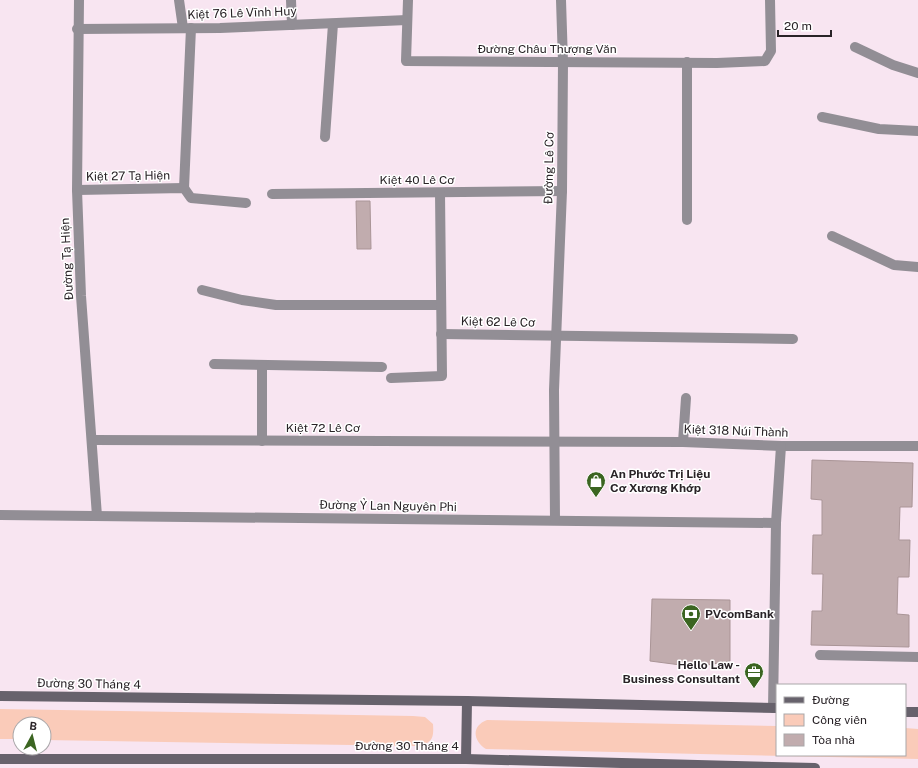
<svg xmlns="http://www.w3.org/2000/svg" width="918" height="768" viewBox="0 0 918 768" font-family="'Public Sans',sans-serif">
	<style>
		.green { fill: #facbb9 }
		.building { fill: #c1acae; stroke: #aa9597 }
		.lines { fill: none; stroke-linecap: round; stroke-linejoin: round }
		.lane { stroke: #928e95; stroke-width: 10 }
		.street { stroke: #928e95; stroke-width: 10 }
		.secondary { stroke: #67626c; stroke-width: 10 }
		.labels { text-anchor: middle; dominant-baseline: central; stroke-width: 3; stroke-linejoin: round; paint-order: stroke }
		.street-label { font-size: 12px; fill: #292327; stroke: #fff }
		.poi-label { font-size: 12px; font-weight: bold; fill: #292327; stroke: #fff; text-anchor: start }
	</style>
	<rect width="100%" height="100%" fill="#f8e5f1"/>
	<g class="green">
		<path d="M0 709 413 716 425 717 433 724C434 739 432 743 417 746L44 740V724H20V739H0Z"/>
		<path d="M487 720 777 726V755H905V728L918 729V759L486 749C473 741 471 726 487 720Z"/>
	</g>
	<g class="building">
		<polygon points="356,201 370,201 371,249 357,249"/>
		<polygon points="812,460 913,463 912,507 900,507 899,540 910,540 909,577 898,577 897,614 909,615 909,647 811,645 812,611 822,611 823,574 812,574 813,535 822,535 822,500 811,499"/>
		<polygon points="652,599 730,600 730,661 696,667 650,661"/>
	</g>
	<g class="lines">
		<g class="lane">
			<polyline points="179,0 183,28"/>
			<polyline points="855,47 893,65 918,73"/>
			<polyline points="822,117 879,129 918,131"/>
			<polyline points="325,137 333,24"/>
			<polyline points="184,188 191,28"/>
			<polyline points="77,190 184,188 191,198 246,203"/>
			<polyline points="272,194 562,191"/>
			<polyline points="687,220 687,62"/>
			<polyline points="202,290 242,300 276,305 441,305"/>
			<polyline points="441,334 793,339"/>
			<polyline points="214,364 382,367"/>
			<polyline points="262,365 262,441"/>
			<polyline points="391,378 442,376 440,193"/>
			<polyline points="683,442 686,398"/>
			<polyline points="820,655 918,657"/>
		</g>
		<g class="street">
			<polyline points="79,0 77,190 81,296 97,516"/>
			<polyline points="291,0 292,25"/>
			<polyline points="408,0 406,61 717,63 765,61 771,51 770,0"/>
			<polyline points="77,29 220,28 407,20"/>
			<polyline points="832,236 894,265 918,267"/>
			<polyline points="93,440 683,442 781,446 918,446"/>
			<polyline points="0,515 776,523"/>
			<polyline points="555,520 554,390 562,191 563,62 561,0"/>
			<polyline points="773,708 776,523 781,446"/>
		</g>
		<g class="secondary">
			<polyline points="0,696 467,701 777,708"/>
			<polyline points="905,712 918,712"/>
			<polyline points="0,759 466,759 815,768"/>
			<polyline points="466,759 467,701"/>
		</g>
	</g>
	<defs>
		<g id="shop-pin" transform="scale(1)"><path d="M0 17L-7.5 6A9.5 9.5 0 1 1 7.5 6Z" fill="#3b6521" stroke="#fff"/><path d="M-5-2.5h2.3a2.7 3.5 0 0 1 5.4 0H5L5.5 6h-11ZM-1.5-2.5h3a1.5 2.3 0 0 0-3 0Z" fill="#fff"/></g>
		<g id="bank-pin" transform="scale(1)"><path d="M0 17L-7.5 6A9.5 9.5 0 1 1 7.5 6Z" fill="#3b6521" stroke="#fff"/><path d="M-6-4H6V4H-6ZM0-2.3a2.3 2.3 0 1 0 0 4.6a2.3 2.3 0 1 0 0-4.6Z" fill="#fff"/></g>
		<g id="office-pin" transform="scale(1)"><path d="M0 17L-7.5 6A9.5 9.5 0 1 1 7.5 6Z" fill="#3b6521" stroke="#fff"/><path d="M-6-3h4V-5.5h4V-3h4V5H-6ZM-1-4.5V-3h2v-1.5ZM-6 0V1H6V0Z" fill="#fff"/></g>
	</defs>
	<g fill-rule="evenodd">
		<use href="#shop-pin" x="596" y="481"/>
		<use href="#bank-pin" x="691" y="614"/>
		<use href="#office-pin" x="754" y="672"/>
	</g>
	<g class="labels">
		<g class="street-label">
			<text transform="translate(242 13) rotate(-2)">Kiệt 76 Lê Vĩnh Huy</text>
			<text x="547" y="49">Đường Châu Thượng Văn</text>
			<text transform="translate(549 168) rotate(-89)">Đường Lê Cơ</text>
			<text transform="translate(128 176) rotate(-1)">Kiệt 27 Tạ Hiện</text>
			<text x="417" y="180">Kiệt 40 Lê Cơ</text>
			<text transform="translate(67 259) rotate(-93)">Đường Tạ Hiện</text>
			<text transform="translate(498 322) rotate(1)">Kiệt 62 Lê Cơ</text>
			<text x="323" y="428">Kiệt 72 Lê Cơ</text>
			<text transform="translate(736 431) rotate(2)">Kiệt 318 Núi Thành</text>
			<text transform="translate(388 506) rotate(1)">Đường Ỷ Lan Nguyên Phi</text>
			<text transform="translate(89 684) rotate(1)">Đường 30 Tháng 4</text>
			<text x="407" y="746">Đường 30 Tháng 4</text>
		</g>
		<g class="poi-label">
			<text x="610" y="474">An Phước Trị Liệu<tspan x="610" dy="14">Cơ Xương Khớp</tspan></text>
			<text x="705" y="614">PVcomBank</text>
			<text x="740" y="665" text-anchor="end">Hello Law -<tspan x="740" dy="14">Business Consultant</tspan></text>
		</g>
	</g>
	<rect x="776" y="684" width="130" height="72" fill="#ffffff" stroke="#a9a7a9"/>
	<rect x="784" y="697" width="20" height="6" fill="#67626c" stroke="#a9a7a9"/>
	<text x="812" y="704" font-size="12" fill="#292327">Đường</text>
	<rect x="784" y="714" width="20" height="12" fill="#facbb9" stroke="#a9a7a9"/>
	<text x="812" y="724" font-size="12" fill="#292327">Công viên</text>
	<rect x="784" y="734" width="20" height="12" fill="#c1acae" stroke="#a9a7a9"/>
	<text x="812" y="744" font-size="12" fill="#292327">Tòa nhà</text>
	<g transform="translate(32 736) rotate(7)"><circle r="19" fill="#ffffff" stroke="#a9a7a9"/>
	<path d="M0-3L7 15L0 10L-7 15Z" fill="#3b6521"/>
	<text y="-6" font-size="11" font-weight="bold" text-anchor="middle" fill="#292327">B</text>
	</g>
	<path d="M778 30v6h53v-6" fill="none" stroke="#292327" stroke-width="2"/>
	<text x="784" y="30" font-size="12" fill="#292327" stroke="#ffffff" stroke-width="3" paint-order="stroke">20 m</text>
</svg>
